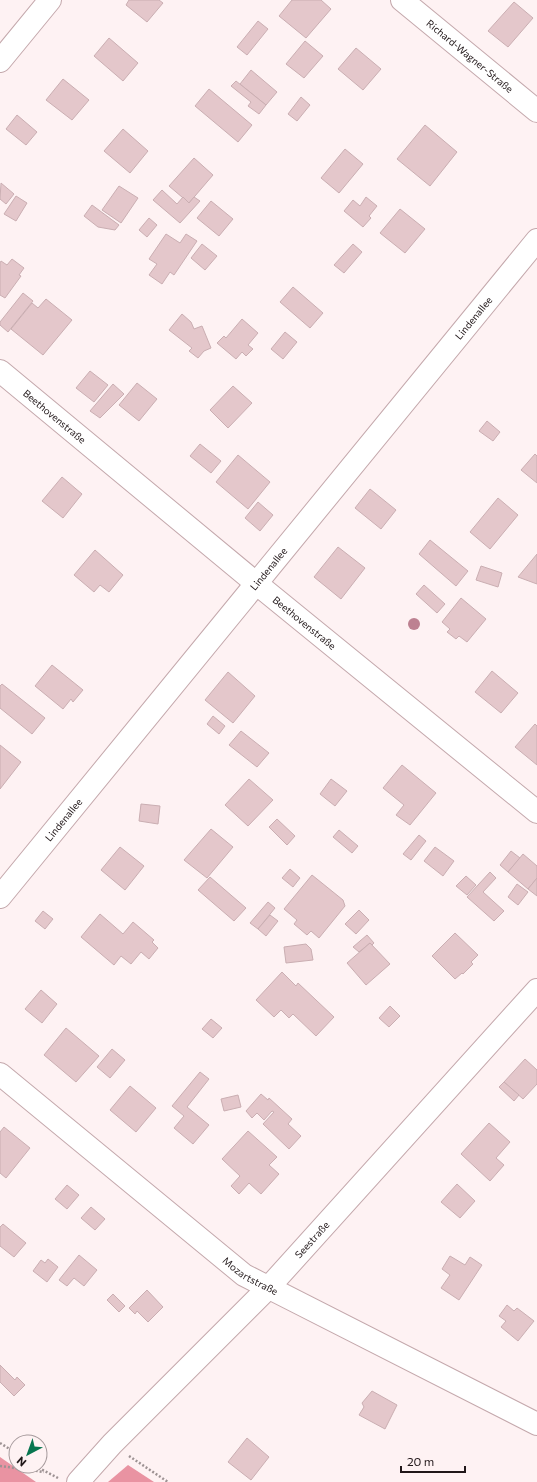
<svg xmlns="http://www.w3.org/2000/svg" width="537" height="1482" viewBox="0 0 537 1482" font-family="Commissioner,sans-serif">
	<style>
		.forest { fill: #e993a2 }
		.building { fill: #e4c7cb; stroke: #caaeb2 }
		.lines { fill: none; stroke-linecap: round; stroke-linejoin: round }
		.minor-casing { stroke: #c4a8ac; stroke-width: 24 }
		.secondary-casing { stroke: #c4a8ac; stroke-width: 24 }
		.path { stroke: #9d9293; stroke-width: 2.5; stroke-dasharray: 2 2; stroke-linecap: butt }
		.minor { stroke: #fff; stroke-width: 22 }
		.secondary { stroke: #fff; stroke-width: 22 }
		.tree { fill: #bd8191 }
		.labels { text-anchor: middle; dominant-baseline: central; stroke-width: 3.5; stroke-linejoin: round; paint-order: stroke }
		.street-label { font-size: 10px; fill: #211719; stroke: #fef2f3 }
	</style>
	<rect width="100%" height="100%" fill="#fef2f3"/>
	<g class="forest">
		<polygon points="0,1457 36,1482 0,1482"/>
		<polygon points="128,1465 154,1482 108,1482"/>
	</g>
	<g class="building">
		<polygon points="129,0 159,0 163,3 147,22 126,5"/>
		<polygon points="292,0 321,0 331,9 306,38 279,16"/>
		<polygon points="514,2 533,18 508,47 488,31"/>
		<polygon points="258,21 268,29 247,55 237,47"/>
		<polygon points="109,38 138,63 123,81 94,56"/>
		<polygon points="305,41 323,56 304,78 286,64"/>
		<polygon points="356,48 381,69 363,90 338,69"/>
		<polygon points="251,70 277,92 266,105 240,84"/>
		<polygon points="63,79 89,100 72,120 46,100"/>
		<polygon points="236,81 266,105 259,114 248,106 251,102 231,86"/>
		<polygon points="209,89 252,125 238,142 195,106"/>
		<polygon points="301,97 310,105 297,121 288,114"/>
		<polygon points="17,115 37,132 26,145 6,129"/>
		<polygon points="425,125 457,152 430,186 397,159"/>
		<polygon points="123,129 148,151 130,173 104,151"/>
		<polygon points="345,149 363,164 339,193 321,178"/>
		<polygon points="194,158 213,175 189,203 169,186"/>
		<polygon points="1,183 14,194 6,204 0,199"/>
		<polygon points="119,186 138,198 121,223 102,210"/>
		<polygon points="162,190 177,204 183,197 189,203 194,197 200,201 180,223 153,200"/>
		<polygon points="16,196 27,203 16,221 4,214"/>
		<polygon points="366,197 377,206 369,216 371,218 363,227 344,211 353,200 360,206"/>
		<polygon points="211,201 233,219 219,236 197,218"/>
		<polygon points="92,205 119,225 115,230 98,227 84,216"/>
		<polygon points="400,209 425,229 405,253 380,233"/>
		<polygon points="149,218 157,225 147,237 139,230"/>
		<polygon points="166,234 180,243 186,234 197,241 174,275 170,272 162,284 149,275 157,264 149,259"/>
		<polygon points="202,244 217,256 205,270 191,258"/>
		<polygon points="353,244 362,252 344,273 334,265"/>
		<polygon points="12,259 24,268 19,275 21,276 5,298 0,295 0,263 1,261 7,265"/>
		<polygon points="293,287 323,313 310,328 280,302"/>
		<polygon points="23,293 33,301 8,332 0,325 0,322"/>
		<polygon points="46,299 72,320 43,355 11,329 32,303 38,308"/>
		<polygon points="182,314 191,322 194,329 202,326 211,348 204,351 198,358 189,351 192,348 169,330"/>
		<polygon points="242,319 258,333 248,345 253,349 246,356 242,352 236,359 217,343 224,336 226,338"/>
		<polygon points="285,332 297,342 283,359 271,349"/>
		<polygon points="90,371 108,385 94,402 76,388"/>
		<polygon points="137,383 157,399 139,421 119,405"/>
		<polygon points="113,384 124,394 100,418 90,411"/>
		<polygon points="233,386 252,403 228,428 210,410"/>
		<polygon points="487,421 500,432 493,441 479,431"/>
		<polygon points="200,444 221,461 211,473 190,456"/>
		<polygon points="535,454 537,456 537,483 521,470"/>
		<polygon points="238,455 270,482 248,509 216,482"/>
		<polygon points="62,477 82,494 63,518 42,501"/>
		<polygon points="370,489 396,510 381,529 355,508"/>
		<polygon points="498,498 518,515 490,549 470,532"/>
		<polygon points="258,502 273,515 260,531 245,518"/>
		<polygon points="430,540 468,571 456,586 419,554"/>
		<polygon points="338,547 365,568 341,599 314,577"/>
		<polygon points="95,550 123,575 109,592 100,585 94,592 74,575"/>
		<polygon points="537,554 537,584 518,577"/>
		<polygon points="481,566 502,573 498,587 476,580"/>
		<polygon points="424,585 445,604 437,613 416,594"/>
		<polygon points="461,598 486,619 467,642 459,636 456,639 447,632 450,629 442,622"/>
		<polygon points="52,665 83,690 73,702 71,699 63,709 35,686"/>
		<polygon points="492,671 518,693 501,713 475,692"/>
		<polygon points="228,672 255,696 233,723 205,700"/>
		<polygon points="2,684 45,718 32,734 0,708 0,686"/>
		<polygon points="213,716 225,726 219,734 207,724"/>
		<polygon points="535,724 537,726 537,765 515,747"/>
		<polygon points="241,731 269,753 257,767 229,745"/>
		<polygon points="0,745 21,762 0,789"/>
		<polygon points="402,765 436,793 410,825 396,815 404,805 383,788"/>
		<polygon points="249,779 273,800 248,826 225,805"/>
		<polygon points="331,779 347,791 335,806 320,794"/>
		<polygon points="141,804 160,806 158,824 139,821"/>
		<polygon points="277,819 295,836 287,845 269,827"/>
		<polygon points="211,829 233,847 207,878 184,860"/>
		<polygon points="339,830 358,846 352,853 333,837"/>
		<polygon points="419,835 426,841 411,860 403,854"/>
		<polygon points="120,847 144,866 125,890 101,870"/>
		<polygon points="435,847 454,861 443,876 424,861"/>
		<polygon points="511,851 520,858 508,872 500,865"/>
		<polygon points="523,854 537,866 537,878 528,889 508,872"/>
		<polygon points="290,869 300,878 293,887 282,878"/>
		<polygon points="490,872 496,878 483,892 504,911 494,921 467,897"/>
		<polygon points="312,875 343,900 345,906 319,938 311,931 307,935 294,924 297,920 284,909"/>
		<polygon points="466,876 476,885 467,895 456,886"/>
		<polygon points="210,877 246,908 234,921 198,890"/>
		<polygon points="537,878 537,896 528,889"/>
		<polygon points="517,884 528,892 518,905 508,897"/>
		<polygon points="268,902 275,908 258,929 250,923"/>
		<polygon points="359,910 369,920 356,934 345,924"/>
		<polygon points="43,911 53,919 45,929 35,921"/>
		<polygon points="100,914 123,934 133,922 154,940 152,942 158,948 149,959 141,952 131,964 121,956 114,965 81,937"/>
		<polygon points="270,915 278,921 266,936 258,929"/>
		<polygon points="455,933 478,955 471,962 473,964 463,974 462,973 455,979 432,956"/>
		<polygon points="367,935 374,943 372,945 370,943 359,952 353,947"/>
		<polygon points="370,943 390,964 366,985 347,963"/>
		<polygon points="306,944 311,949 313,960 286,963 284,947"/>
		<polygon points="282,972 296,986 298,983 334,1017 316,1036 293,1014 289,1018 281,1010 274,1017 256,1000"/>
		<polygon points="41,990 57,1004 42,1023 25,1009"/>
		<polygon points="390,1006 400,1016 389,1027 379,1018"/>
		<polygon points="211,1019 222,1028 213,1038 202,1029"/>
		<polygon points="66,1028 99,1056 76,1082 44,1055"/>
		<polygon points="112,1049 125,1060 110,1078 97,1067"/>
		<polygon points="525,1059 537,1070 537,1084 523,1099 504,1082"/>
		<polygon points="200,1072 209,1079 187,1107 209,1125 193,1144 174,1128 184,1116 172,1106"/>
		<polygon points="504,1082 519,1095 514,1101 499,1087"/>
		<polygon points="130,1086 156,1108 136,1132 110,1110"/>
		<polygon points="261,1094 268,1100 269,1098 292,1119 288,1124 301,1136 289,1149 263,1124 274,1112 272,1111 264,1120 257,1113 252,1118 246,1111"/>
		<polygon points="238,1095 241,1107 224,1111 221,1099"/>
		<polygon points="489,1123 510,1142 496,1158 504,1165 490,1181 461,1154"/>
		<polygon points="4,1127 30,1148 6,1178 0,1173 0,1132"/>
		<polygon points="248,1131 277,1157 269,1165 279,1174 261,1194 249,1183 239,1194 231,1186 240,1176 222,1159"/>
		<polygon points="457,1184 475,1201 460,1218 441,1202"/>
		<polygon points="67,1185 79,1195 67,1209 55,1199"/>
		<polygon points="91,1207 105,1219 95,1230 81,1218"/>
		<polygon points="3,1224 26,1243 14,1257 0,1246 0,1227"/>
		<polygon points="79,1255 97,1270 84,1286 74,1278 67,1286 59,1280"/>
		<polygon points="450,1256 465,1265 470,1257 482,1265 459,1300 441,1288 450,1275 442,1269"/>
		<polygon points="48,1259 58,1267 47,1282 33,1271 41,1260 45,1263"/>
		<polygon points="147,1290 163,1307 148,1322 137,1311 135,1314 129,1308"/>
		<polygon points="113,1294 125,1306 119,1312 107,1300"/>
		<polygon points="507,1305 514,1311 517,1308 534,1321 518,1341 501,1327 506,1321 499,1316"/>
		<polygon points="0,1365 15,1380 17,1377 25,1385 14,1396 0,1382"/>
		<polygon points="372,1391 397,1405 385,1429 359,1415 364,1407 362,1403"/>
		<polygon points="247,1438 269,1457 251,1480 228,1462"/>
	</g>
	<g class="lines">
		<g class="minor-casing">
			<g id="minor">
				<path id="s1" d="M402 0 537 111"/>
				<path id="s2" d="M0 371 257 584 537 812"/>
				<path id="s3" d="M0 897 537 240"/>
				<path id="s4" d="M0 1074 244 1275 537 1424"/>
				<path id="s5" d="M78 1482 112 1444 269 1287 537 990"/>
			</g>
		</g>
		<g class="secondary-casing">
			<polyline id="secondary" points="0,61 50,0"/>
		</g>
		<g class="path">
			<polyline points="0,1443 16,1453"/>
			<polyline points="129,1456 168,1482"/>
			<polyline points="0,1466 44,1472"/>
			<polyline points="35,1466 58,1478"/>
		</g>
		<use href="#minor" class="minor"/>
		<use href="#secondary" class="secondary"/>
	</g>
	<circle class="tree" cx="414" cy="624" r="6"/>
	<g class="labels">
		<g class="street-label">
			<text stroke="none"><textPath href="#s1" startOffset="88">Richard-Wagner-Straße</textPath></text>
			<text stroke="none"><textPath href="#s3" startOffset="748">Lindenallee</textPath></text>
			<text stroke="none"><textPath href="#s2" startOffset="71">Beethovenstraße</textPath></text>
			<text stroke="none"><textPath href="#s3" startOffset="424">Lindenallee</textPath></text>
			<text stroke="none"><textPath href="#s2" startOffset="395">Beethovenstraße</textPath></text>
			<text stroke="none"><textPath href="#s3" startOffset="100">Lindenallee</textPath></text>
			<text stroke="none"><textPath href="#s5" startOffset="337">Seestraße</textPath></text>
			<text stroke="none"><textPath href="#s4" startOffset="322">Mozartstraße</textPath></text>
		</g>
	</g>
	<g transform="translate(28 1454) rotate(221)"><circle r="19" fill="#fef2f3" stroke="#a69a9c"/>
	<path d="M0-3L7 15L0 10L-7 15Z" fill="#07754f"/>
	<text y="-6" font-size="11" font-weight="bold" text-anchor="middle" fill="#211719">N</text>
	</g>
	<path d="M401 1466v6h64v-6" fill="none" stroke="#211719" stroke-width="2"/>
	<text x="407" y="1466" font-size="12" fill="#211719" stroke="#fef2f3" stroke-width="3" paint-order="stroke">20 m</text>
</svg>
